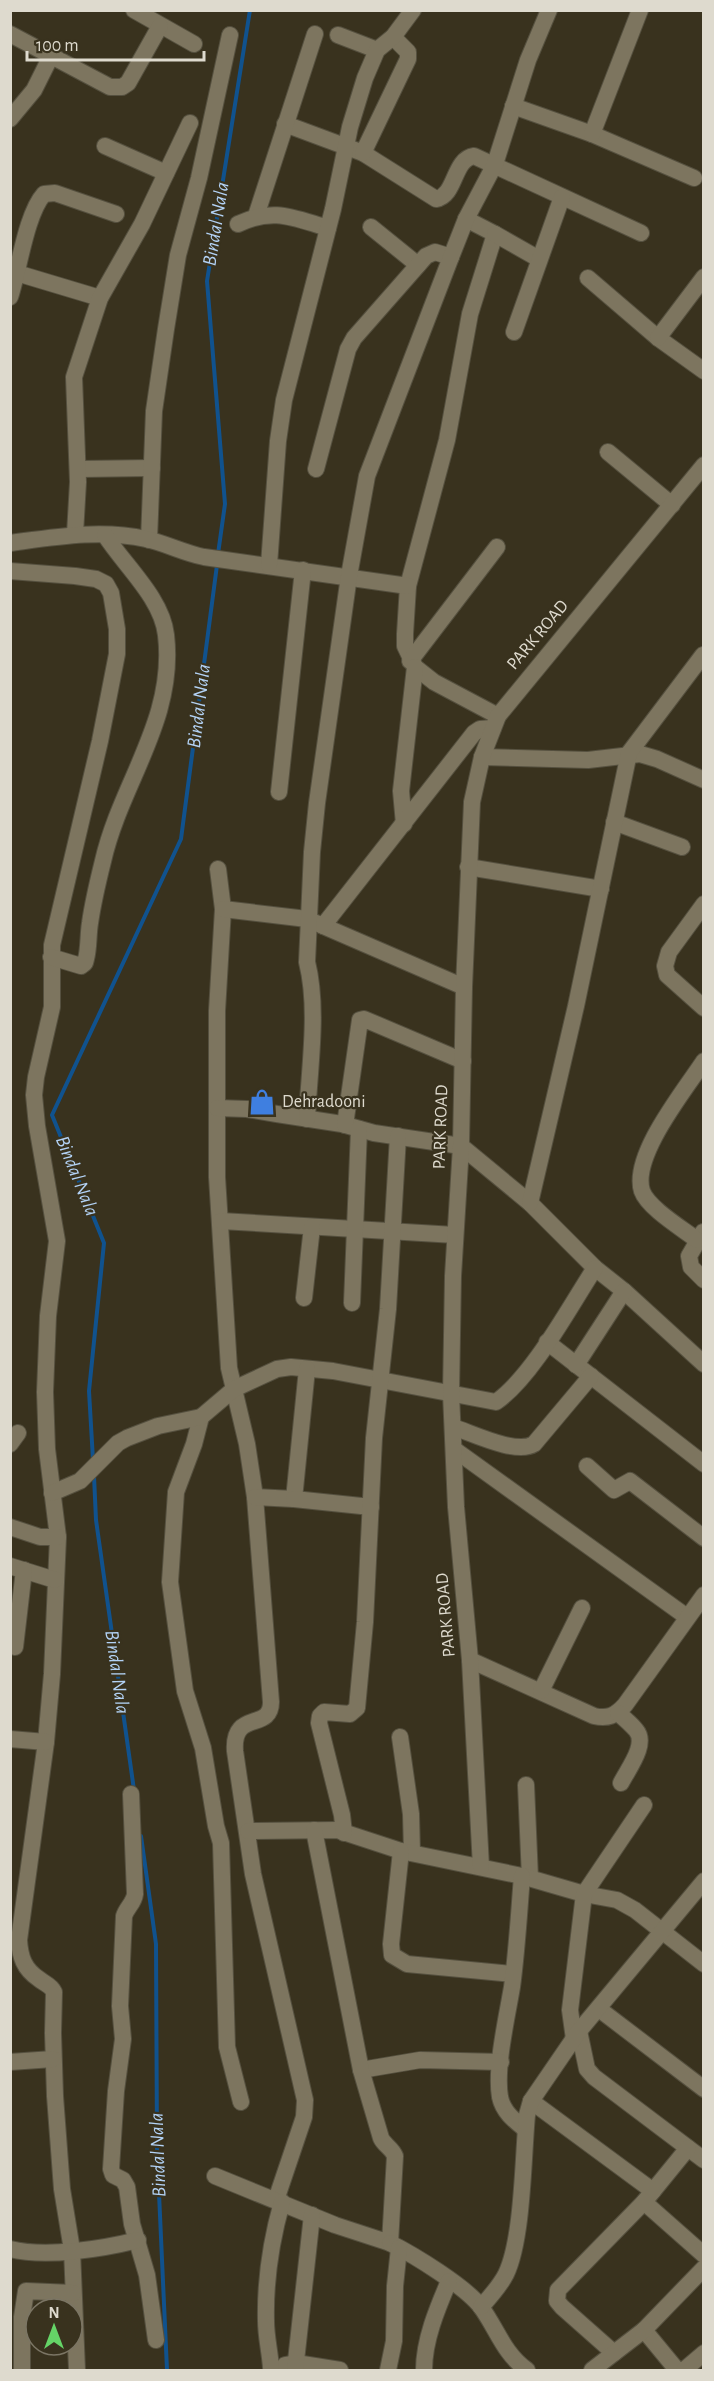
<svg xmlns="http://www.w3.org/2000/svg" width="714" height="2381" viewBox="0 0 714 2381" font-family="'Alegreya Sans',sans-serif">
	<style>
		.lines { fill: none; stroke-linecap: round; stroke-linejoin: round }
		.stream { stroke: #10528e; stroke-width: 4 }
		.minor-casing { stroke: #55503f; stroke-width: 18 }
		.minor { stroke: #7d755f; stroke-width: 16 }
		.labels { text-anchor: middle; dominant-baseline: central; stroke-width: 4.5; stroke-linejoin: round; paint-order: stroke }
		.street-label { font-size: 18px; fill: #dedace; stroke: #39321e }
		.poi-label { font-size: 18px; fill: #dedace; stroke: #39321e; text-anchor: start }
		.water-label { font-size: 20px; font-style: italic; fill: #b3d2f5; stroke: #39321e }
	</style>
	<rect width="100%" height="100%" fill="#39321e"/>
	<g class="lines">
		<g class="stream">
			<polyline points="218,554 225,504 207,281 250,10"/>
			<polyline points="93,1460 89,1391 104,1243 52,1115 181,839 217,565"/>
			<polyline points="94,1476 96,1520 134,1790"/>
			<polyline points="141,1836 156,1944 157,2149 167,2370"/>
		</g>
		<g class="minor-casing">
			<g id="minor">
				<polyline points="134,10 194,44"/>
				<polyline points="10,34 110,87 122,87 128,83 160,26"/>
				<polyline points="338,35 377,50"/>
				<polyline points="513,106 592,134 694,178"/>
				<polyline points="10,119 34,90 51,56"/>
				<path d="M285 124 363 153 436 199C456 196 453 159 474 156L641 233"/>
				<polyline points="592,134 640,10"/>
				<polyline points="105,146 166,173"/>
				<polyline points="363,153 408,59 408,52 393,37"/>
				<polyline points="256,216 315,34"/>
				<polyline points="466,219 495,234 470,314 447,440 408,586 405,634 405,646 415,667 434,682 498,716"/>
				<path d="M238 224C274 207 293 218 328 228"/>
				<polyline points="371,227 418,265"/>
				<polyline points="495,234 539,259"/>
				<polyline points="10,271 100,298"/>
				<polyline points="588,278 658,338 704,371"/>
				<path d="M10 297C19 270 26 214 44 194L55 193 116 214"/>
				<polyline points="514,332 562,197"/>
				<polyline points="658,338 704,277"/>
				<polyline points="608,452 672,505"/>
				<polyline points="78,469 152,468"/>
				<polyline points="316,469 348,349 354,338 426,256 435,252 451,257"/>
				<polyline points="75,534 78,482 74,377 100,298 142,224 190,123"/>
				<polyline points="149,540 154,411 166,329 178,255 199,178 230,35"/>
				<path d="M10 543C55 537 101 529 146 539 165 543 184 553 204 557L408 586"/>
				<polyline points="269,565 278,441 284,400 333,209 350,127 365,78 377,50 393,37 413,10"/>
				<path d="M10 571 75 576 96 579 106 584 111 593 117 629V654L100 741 52 945V1007L36 1077 34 1095 37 1126 57 1241 48 1316 45 1392 47 1449 58 1537 52 1674 46 1742 19 1940C20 1957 24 1969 39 1979 45 1984 51 1985 54 1992L53 2033 55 2096 62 2189 72 2250 77 2370"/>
				<polyline points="410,661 497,547"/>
				<polyline points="482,757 588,760 640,754 657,759 704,780"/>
				<polyline points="279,792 303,570"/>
				<polyline points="614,822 682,847"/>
				<polyline points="404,824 401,791 415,667"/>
				<polyline points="468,867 601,889"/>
				<path d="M218 869 223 909 217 1011V1177L229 1368 247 1444 255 1497 271 1702C271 1732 232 1709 235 1751L253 1874 305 2100 304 2117 276 2200"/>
				<polyline points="704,904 669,952 665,966 667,975 704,1008"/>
				<polyline points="223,909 307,919 464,987"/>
				<polyline points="323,926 474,733 480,729 493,728"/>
				<path d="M51 957 81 966C85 963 85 964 86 959 89 948 88 935 90 923 93 902 98 881 103 861 121 782 176 720 166 635 162 598 124 565 105 535"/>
				<polyline points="217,1108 247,1109 277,1114 342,1124 374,1133 461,1146 530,1203 595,1268 624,1291 704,1364"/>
				<path d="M307 1119C309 1069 319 1010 307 962L312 852 317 803 349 576 367 476 451 257 466 219 495 164 528 60 549 10"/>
				<polyline points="345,1125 360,1020 364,1019 463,1061"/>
				<polyline points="530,1203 576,1006 629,753 703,655"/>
				<polyline points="221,1221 455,1235"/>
				<polyline points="703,1232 689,1256 691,1267 704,1280"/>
				<path d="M697 1240C683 1229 648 1208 642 1191 631 1156 685 1090 704 1061"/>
				<polyline points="304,1298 312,1227"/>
				<polyline points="352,1303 359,1129"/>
				<polyline points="547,1342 704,1464"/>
				<polyline points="576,1365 624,1291"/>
				<polyline points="201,1417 194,1444 176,1492 170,1582 185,1691 203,1748 216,1826 221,1843 227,2047 241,2102"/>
				<path d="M453 1427C472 1433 516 1455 534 1444L591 1376"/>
				<polyline points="10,1444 18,1433"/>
				<polyline points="455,1450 687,1617"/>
				<polyline points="587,1466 614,1490 630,1481 704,1538"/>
				<path d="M52 1493 80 1481 118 1443 127 1438 158 1426 201 1417 234 1389 277 1369 291 1367 333 1371 496 1402C533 1376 570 1306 595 1268"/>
				<polyline points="255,1497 294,1499 307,1369"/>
				<polyline points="294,1499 371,1507"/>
				<polyline points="10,1527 40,1537 58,1537"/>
				<polyline points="10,1566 55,1580"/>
				<polyline points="15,1647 24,1570"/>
				<path d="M470 1660 594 1716C608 1719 615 1716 625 1705L704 1595"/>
				<polyline points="541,1691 582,1608"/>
				<path d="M618 1713C624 1718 631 1724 636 1730 648 1744 628 1769 621 1783"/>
				<polyline points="400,1737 411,1814 412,1853"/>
				<polyline points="10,1739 46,1742"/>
				<polyline points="526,1785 530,1878"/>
				<path d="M131 1794 135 1894C134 1903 127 1907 124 1916L120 2006 123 2039 116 2091 111 2169 113 2175 123 2180 127 2187 132 2224 147 2275 156 2340"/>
				<polyline points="248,1831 337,1830 401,1851 522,1876 584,1894 617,1900 635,1910 704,1964"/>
				<polyline points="344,1833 342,1815 319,1723 320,1716 324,1712 350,1714 357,1708 365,1622 374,1438 388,1309 398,1136"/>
				<polyline points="401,1851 391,1944 392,1955 407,1964 513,1974"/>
				<polyline points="481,1867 470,1660 456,1507 451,1394 453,1276 461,1146 464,987 472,802 482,757 498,716 704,465"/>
				<path d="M522 1876C519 1913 517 1950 512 1987 507 2017 495 2068 500 2097 503 2112 515 2121 525 2129"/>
				<polyline points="599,2009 704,2089"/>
				<polyline points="579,2031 587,2069 594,2077 704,2160"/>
				<polyline points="574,2039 570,2010 584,1894 644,1805"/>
				<polyline points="10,2062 53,2059"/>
				<polyline points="361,2070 420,2060 501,2062"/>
				<polyline points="531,2101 653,2191"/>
				<path d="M215 2176 335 2225 390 2243 395 2156C392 2148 384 2145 381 2138L361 2070 314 1830"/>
				<polyline points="644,2202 704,2255"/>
				<path d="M390 2243C414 2255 466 2287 481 2307 497 2329 504 2354 527 2370"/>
				<path d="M10 2249C46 2258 102 2249 138 2240"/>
				<path d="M481 2307C490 2297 500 2286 506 2274 523 2239 523 2156 527 2115L531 2101 579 2031 704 1881"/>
				<polyline points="644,2330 677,2370"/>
				<polyline points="614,2353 562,2307 557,2301 558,2290 644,2202 688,2148"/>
				<polyline points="285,2365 296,2363 340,2370"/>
				<path d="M271 2368C270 2352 266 2337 266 2321 265 2280 271 2241 282 2202"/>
				<polyline points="22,2370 22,2317 26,2291 73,2293"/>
				<polyline points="295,2370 312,2215"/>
				<polyline points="388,2370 394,2341 395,2286 399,2248"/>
				<path d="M424 2370C424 2340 437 2309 449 2281"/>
				<polyline points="592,2370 644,2330 704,2268"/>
				<polyline points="684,2370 704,2353"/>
			</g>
		</g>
		<use href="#minor" class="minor"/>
	</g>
	<defs>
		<g id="shop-bare" transform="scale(2.07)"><path d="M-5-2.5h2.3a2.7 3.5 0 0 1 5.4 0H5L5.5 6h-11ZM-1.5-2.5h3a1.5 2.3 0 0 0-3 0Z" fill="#3f7fe0" stroke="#39321e" stroke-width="2.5" paint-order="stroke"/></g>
	</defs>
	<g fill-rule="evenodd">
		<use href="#shop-bare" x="262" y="1102"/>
	</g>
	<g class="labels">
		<g class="street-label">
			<text transform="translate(538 635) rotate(-50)">PARK ROAD</text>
			<text transform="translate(441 1127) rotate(-88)">PARK ROAD</text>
			<text transform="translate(446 1615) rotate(-95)">PARK ROAD</text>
		</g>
		<g class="poi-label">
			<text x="282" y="1102">Dehradooni</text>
		</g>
		<g class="water-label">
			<text transform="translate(216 224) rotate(-81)">Bindal Nala</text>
			<text transform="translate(199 706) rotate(-83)">Bindal Nala</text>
			<text transform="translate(77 1176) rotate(68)">Bindal Nala</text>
			<text transform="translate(117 1672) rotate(82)">Bindal Nala</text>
			<text transform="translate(158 2155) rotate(-92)">Bindal Nala</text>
		</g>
	</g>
	<rect width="714" height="2381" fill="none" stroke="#dedace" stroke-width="24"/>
	<g transform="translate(54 2327)"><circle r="28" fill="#39321e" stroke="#7b7564" stroke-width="1.5"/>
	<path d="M0-4.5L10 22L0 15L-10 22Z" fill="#65d467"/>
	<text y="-9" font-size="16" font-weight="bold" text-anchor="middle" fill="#dedace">N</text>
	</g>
	<path d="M27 51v9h177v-9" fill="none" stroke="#dedace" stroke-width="3"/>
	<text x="36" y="51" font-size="18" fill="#dedace" stroke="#39321e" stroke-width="4.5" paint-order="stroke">100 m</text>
</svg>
